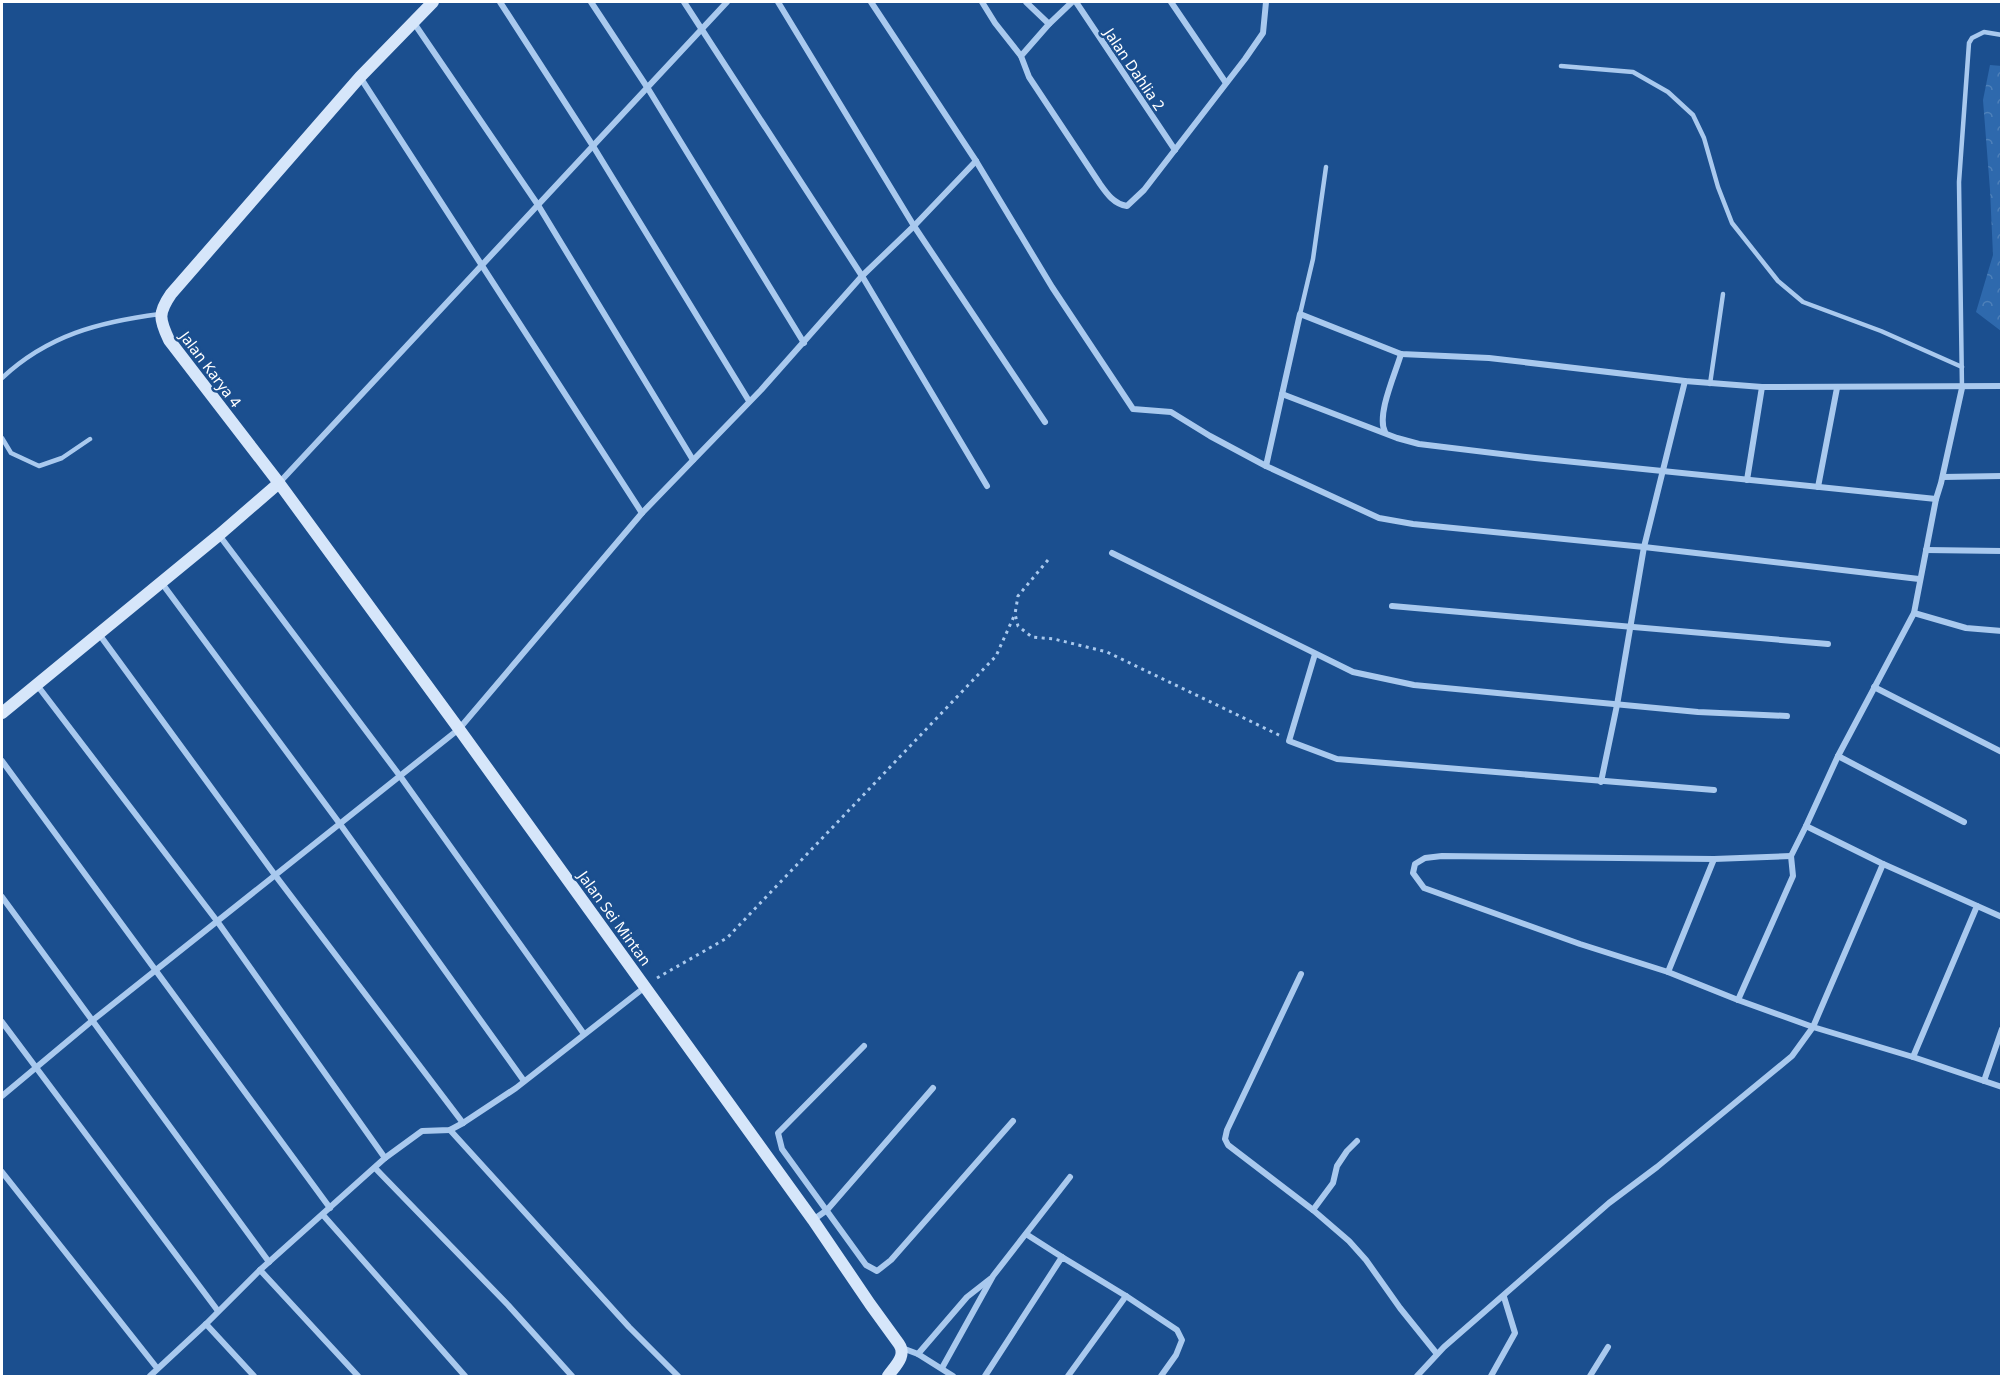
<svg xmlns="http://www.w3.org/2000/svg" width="2003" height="1378" viewBox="0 0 2003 1378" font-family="'Noto Sans',sans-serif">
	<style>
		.park { fill: url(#park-crowns) }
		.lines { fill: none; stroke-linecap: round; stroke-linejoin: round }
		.path { stroke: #a9c9ee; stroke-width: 3; stroke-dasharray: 3 4.5; stroke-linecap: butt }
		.lane { stroke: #a9c9ee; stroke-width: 4.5 }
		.street { stroke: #a9c9ee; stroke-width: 6 }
		.secondary { stroke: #d6e6fa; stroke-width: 12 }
		.labels { text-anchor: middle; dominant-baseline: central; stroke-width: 5; stroke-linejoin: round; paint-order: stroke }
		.street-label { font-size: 15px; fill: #fff; stroke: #1b4f8f }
	</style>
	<defs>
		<pattern id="park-crowns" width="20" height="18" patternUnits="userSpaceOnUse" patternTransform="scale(1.5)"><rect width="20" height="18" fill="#2e69ad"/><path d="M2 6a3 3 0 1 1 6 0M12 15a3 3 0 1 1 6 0" fill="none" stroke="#4d80b9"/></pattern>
	</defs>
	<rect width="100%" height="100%" fill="#1b4f8f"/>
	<polygon class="park" points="1990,65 2002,66 2001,331 1976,312 1993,255 1990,190 1983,100"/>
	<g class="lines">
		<g class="path">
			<polyline points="1048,560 1018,596 1015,614 1018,626 1032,637 1054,639 1107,652 1281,736"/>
			<polyline points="657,978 727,938 996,656 1015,614"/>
		</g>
		<g class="lane">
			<polyline points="1561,66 1633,72 1668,92 1693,115 1704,138 1718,187 1732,223 1778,281 1803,302 1881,331 1962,367"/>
			<polyline points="1300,314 1313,259 1326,167"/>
			<path d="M2 378C48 335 99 322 160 314"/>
			<polyline points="1710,384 1723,294"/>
			<polyline points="1962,388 1959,182 1969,43 1972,38 1984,32 2002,35"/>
			<polyline points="2,438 11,453 39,466 62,458 90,439"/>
		</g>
		<g class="street">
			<polyline points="500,2 593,146 749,401"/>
			<polyline points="591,2 647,87 804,343"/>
			<polyline points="684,2 862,276 987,486"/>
			<polyline points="778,2 914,226 1045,422"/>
			<polyline points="871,2 976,161 1052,287 1133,409 1171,412 1210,436 1266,466 1379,518 1413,524 1644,547 1919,579"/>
			<polyline points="982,2 995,23 1021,56"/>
			<polyline points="1026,2 1049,24"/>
			<path d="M1072 2 1049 24 1021 56 1029 77 1100 184C1107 194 1114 204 1127 206L1144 190 1245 59 1263 33 1266 2"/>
			<polyline points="1076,2 1175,150"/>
			<polyline points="1171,2 1226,83"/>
			<polyline points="414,23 538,205 693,460"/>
			<polyline points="360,77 642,513"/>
			<polyline points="1962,388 1941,483 1936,499 1914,613 1838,756 1806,826 1881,863 2002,917"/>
			<polyline points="1282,394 1397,438 1419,444 1535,458 1936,499"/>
			<path d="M1385 432C1376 415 1396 372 1401 354"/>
			<polyline points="1266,466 1300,314 1401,354 1489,358 1685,381 1762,387 2002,386"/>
			<polyline points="1943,477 2002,476"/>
			<polyline points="1747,480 1762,387"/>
			<polyline points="279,483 727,2"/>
			<polyline points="1818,487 1837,388"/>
			<polyline points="219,535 400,776 584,1034"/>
			<polyline points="1926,550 2002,551"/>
			<polyline points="1112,553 1353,672 1414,685 1698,712 1787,716"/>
			<polyline points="161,582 340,824 524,1081"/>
			<polyline points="1392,606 1828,644"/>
			<polyline points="1914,613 1966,628 2002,631"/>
			<polyline points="99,634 275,875 463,1123"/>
			<polyline points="1315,654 1289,741 1337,759 1714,790"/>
			<polyline points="37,685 217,921 385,1158"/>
			<polyline points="1874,687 2002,752"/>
			<polyline points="1838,756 1964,822"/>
			<polyline points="2,761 330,1208"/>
			<polyline points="1601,782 1617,705 1644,547 1685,381"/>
			<polyline points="1791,856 1714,859 1442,856 1425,858 1415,864 1413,873 1424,888 1580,944 1668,972 1738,1000 1813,1027 1913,1057 2002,1087"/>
			<polyline points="2,897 269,1262"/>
			<polyline points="1668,972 1714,859"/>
			<polyline points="1301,974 1227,1130 1225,1139 1228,1145 1313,1210 1349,1241 1366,1260 1400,1308 1437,1354"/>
			<polyline points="1738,1000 1793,876 1791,856 1806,826"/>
			<polyline points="2,1022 218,1311"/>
			<polyline points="864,1046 778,1133 782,1149 866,1265 877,1271 891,1260 1013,1121"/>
			<polyline points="1913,1057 1977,906"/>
			<polyline points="1984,1081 2002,1029"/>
			<polyline points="2,1096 93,1020 459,729 642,513 761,390 862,276 914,226 976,161"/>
			<polyline points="450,1130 629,1327 678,1376"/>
			<polyline points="375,1168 508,1305 572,1376"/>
			<polyline points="2,1172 157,1368"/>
			<polyline points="1313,1210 1333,1183 1337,1166 1347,1151 1357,1141"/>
			<polyline points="323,1215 465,1376"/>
			<polyline points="813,1220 827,1210 933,1088"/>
			<polyline points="1026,1234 1062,1257"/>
			<polyline points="260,1270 358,1376"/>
			<polyline points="206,1324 254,1376"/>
			<polyline points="902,1348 918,1354 953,1376"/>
			<polyline points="918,1354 967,1297 990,1279"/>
			<polyline points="942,1368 993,1276 1070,1177"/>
			<polyline points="150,1376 206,1324 260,1270 385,1158 422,1131 450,1130 463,1123 516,1088 645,987"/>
			<polyline points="985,1376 1062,1257 1126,1296 1177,1330 1182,1340 1176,1355 1161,1376"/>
			<polyline points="1068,1376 1126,1296"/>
			<polyline points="1417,1376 1444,1347 1609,1203 1657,1167 1792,1056 1813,1027 1883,864"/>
			<polyline points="1491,1376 1515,1333 1504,1297"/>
			<polyline points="1590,1376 1608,1347"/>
		</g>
		<g class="secondary">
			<path d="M433 2 360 77 171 294C158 313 159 319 169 340L279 483 459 729 813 1220 870 1304 899 1344C907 1356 895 1366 888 1376"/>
			<polyline points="2,713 219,535 279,483"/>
		</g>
	</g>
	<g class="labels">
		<g class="street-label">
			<text transform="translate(1135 69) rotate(56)">Jalan Dahlia 2</text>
			<text transform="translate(211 369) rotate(53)">Jalan Karya 4</text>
			<text transform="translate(615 918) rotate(54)">Jalan Sei Mintan</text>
		</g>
	</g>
	<rect width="2003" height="1378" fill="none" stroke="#ffffff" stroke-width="6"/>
</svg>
